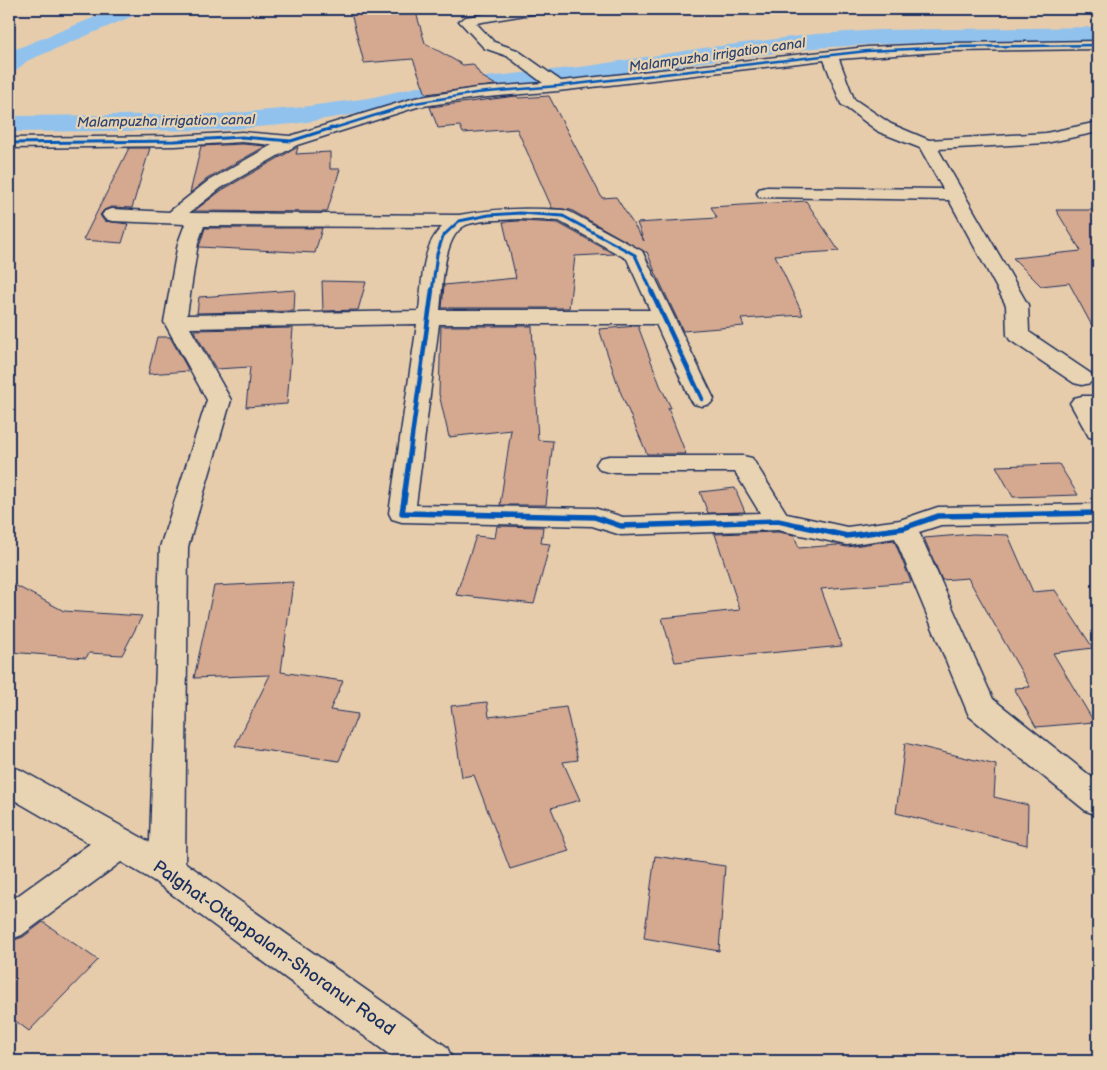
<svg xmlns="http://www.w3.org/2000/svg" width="1107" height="1070" viewBox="0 0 1107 1070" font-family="'Balsamiq Sans',sans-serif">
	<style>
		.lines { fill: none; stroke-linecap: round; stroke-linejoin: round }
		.canal { fill: #91c2ed; fill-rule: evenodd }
		.building { fill: #d5a890; stroke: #1b2f5e }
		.minor-casing { stroke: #1b2f5e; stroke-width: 3 }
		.secondary-casing { stroke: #1b2f5e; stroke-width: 3 }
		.minor { fill: #e8d3b2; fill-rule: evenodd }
		.secondary { fill: #e8d3b2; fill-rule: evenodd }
		.cycleway-far3-casing { stroke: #e8d3b2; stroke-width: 4.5 }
		.cycleway-far2-casing { stroke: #e8d3b2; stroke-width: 5 }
		.cycleway-far1-casing { stroke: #e8d3b2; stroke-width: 7 }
		.cycleway-casing { stroke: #e8d3b2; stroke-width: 9 }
		.cycleway-far3 { stroke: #0057b8; stroke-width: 2.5 }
		.cycleway-far2 { stroke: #0057b8; stroke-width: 3 }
		.cycleway-far1 { stroke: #0057b8; stroke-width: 4.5 }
		.cycleway { stroke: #0057b8; stroke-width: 5.5 }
		.labels { text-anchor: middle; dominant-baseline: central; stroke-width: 4.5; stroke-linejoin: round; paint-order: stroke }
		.far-water-label { font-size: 14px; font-style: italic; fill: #2d4573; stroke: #e8d3b2 }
		.near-street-label { font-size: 18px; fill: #1b2f5e; stroke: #e8d3b2 }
	</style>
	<rect width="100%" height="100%" fill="#e7ccac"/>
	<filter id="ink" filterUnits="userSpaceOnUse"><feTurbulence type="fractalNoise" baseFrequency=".02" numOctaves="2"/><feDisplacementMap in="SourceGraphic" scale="10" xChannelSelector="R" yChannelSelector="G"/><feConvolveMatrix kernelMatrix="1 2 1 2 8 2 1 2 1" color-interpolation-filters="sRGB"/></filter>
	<g filter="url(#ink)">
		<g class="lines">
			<g class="canal">
				<polygon points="115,9 144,9 140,13 27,61 17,70 9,72 9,53 11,51"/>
				<polygon points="1098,27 1098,41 880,44 815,48 703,62 588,80 439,96 369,112 294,124 222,130 9,132 9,116 222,114 294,108 369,98 439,82 588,66 703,48 815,34 880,30"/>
			</g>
		</g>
		<g class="building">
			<polygon points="350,9 415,9 425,43 463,65 473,64 481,76 496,85 426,94 413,59 364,63"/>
			<polygon points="516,96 519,98 549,96 602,198 616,197 644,241 637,223 717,218 711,207 806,201 839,251 775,255 803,315 741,319 744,326 683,331 656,274 647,252 645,252 571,210 552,208 517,129 463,133 460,126 438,128 430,107"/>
			<polygon points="242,144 266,146 207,179 190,193 201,146"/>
			<polygon points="298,147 296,154 330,152 330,169 340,169 327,212 194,211 222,190"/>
			<polygon points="129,148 150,148 132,208 111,207 104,210 100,215 104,221 128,224 122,243 83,240"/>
			<polygon points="1056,210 1098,210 1098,337 1069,283 1041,286 1013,258 1081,251"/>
			<polygon points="520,221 558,223 614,254 575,256 569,308 442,308 444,285 516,278 503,222"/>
			<polygon points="205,228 322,228 315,253 199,247"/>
			<polygon points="322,281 366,282 358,310 323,311"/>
			<polygon points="295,290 294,311 197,313 199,297"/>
			<polygon points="441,326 532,326 538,440 553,441 546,505 500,505 511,430 449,437 439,394"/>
			<polygon points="638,326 660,385 671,408 668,408 686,454 647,454 620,391 599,329"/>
			<polygon points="293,328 287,404 246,407 250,367 216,369 194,331 194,330"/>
			<polygon points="157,337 170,337 189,371 148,374"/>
			<polygon points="1059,464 1078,495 1013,497 996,466"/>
			<polygon points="735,488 745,512 708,513 700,492"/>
			<polygon points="497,526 543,527 541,543 550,544 534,604 456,595 476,536 495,538"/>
			<polygon points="778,532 794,535 799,548 837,545 847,547 894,540 911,582 821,589 842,646 675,662 662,618 740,610 715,534"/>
			<polygon points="973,534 1008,535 1033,592 1055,590 1093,648 1053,653 1094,722 1036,727 1014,688 1030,687 968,578 942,580 924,538"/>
			<polygon points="9,582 64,611 142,616 122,655 89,653 86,658 9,652"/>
			<polygon points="293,582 281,672 343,681 330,710 358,714 339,761 235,746 270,675 194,678 214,586"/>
			<polygon points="487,702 489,717 566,707 578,760 563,762 580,800 551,808 569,851 510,869 474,775 462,777 451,706"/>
			<polygon points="905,743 996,765 994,797 1028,805 1027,845 896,813"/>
			<polygon points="655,856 725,866 719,951 644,938"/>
			<polygon points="43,922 98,960 29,1031 9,1016 9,942 23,937"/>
		</g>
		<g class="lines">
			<g class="minor-casing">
				<g id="minor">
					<path d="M515 9H545L538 13 476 23 494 42 517 50 561 81 867 47 953 43 1098 41V49L953 51 839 59 854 99 891 124 929 140 1046 133 1098 122V132L1046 143 938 149 1028 305 1029 332 1090 373 1094 378 1090 383 1082 385 1074 383 1010 340 1007 335 1006 305 949 200 759 197 757 193 759 189 766 187 943 189 920 148 879 132 841 104 824 60 558 91 476 98 417 107 297 145 221 188 189 213 459 215C496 208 526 208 563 210L570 212 642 251 714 399 710 404 702 406 694 404 690 399 656 324H439L416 505 594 508 623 517 760 513 735 472H609L600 470 596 464 600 458 609 456H743L752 458 787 514 847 527 900 520 938 507 1098 504V522L941 525 919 532 993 699 1098 782V815L1086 811 969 716 895 538 847 545 778 530 621 535 592 526 402 522 392 519 389 513 417 324 190 328 231 400 188 547 185 870 180 881 167 886 154 881 149 870 160 547 207 400 164 322 178 243 185 224 112 221 105 219 102 215 105 211 112 209 169 212 208 181 272 145 242 142 175 146 9 148V138L175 136 242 132 290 136 415 98 476 88 543 83 507 56 484 48 459 21 466 17ZM520 219 559 221 627 259 650 310H440C443 288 442 236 466 225 482 219 503 220 520 219ZM204 226 442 227C421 246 422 285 419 311L187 315 198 243Z"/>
					<polygon points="1082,396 1098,396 1098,439 1089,437 1070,403 1074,398"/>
					<polygon points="119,828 132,832 137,843 132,854 22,935 9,940 9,902 106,832"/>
				</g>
			</g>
			<g class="secondary-casing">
				<polygon id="secondary" points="9,766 21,770 180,859 447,1047 453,1061 398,1061 154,881 9,797"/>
			</g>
			<use href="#minor" class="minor"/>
			<use href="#secondary" class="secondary"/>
			<g class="cycleway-far3-casing">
				<polyline id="cycleway-far3" points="328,130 415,103 476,93 558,86 867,51 953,47 1098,45"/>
			</g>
			<g class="cycleway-far2-casing">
				<g id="cycleway-far2">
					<polyline points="9,143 175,141 242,137 291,141 332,128"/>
					<polyline points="432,292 437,254 443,236 459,221 489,215 520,213 563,216 635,255 652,292"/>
				</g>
			</g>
			<g class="cycleway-far1-casing">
				<g id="cycleway-far1">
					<polyline points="651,290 702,399"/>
					<polyline points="404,495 432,290"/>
				</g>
			</g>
			<g class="cycleway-casing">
				<polyline id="cycleway" points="405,494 402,513 594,517 621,526 778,521 847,536 904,528 938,516 1098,513"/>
			</g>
			<use href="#cycleway-far3" class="cycleway-far3"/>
			<use href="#cycleway-far2" class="cycleway-far2"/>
			<use href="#cycleway-far1" class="cycleway-far1"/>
			<use href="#cycleway" class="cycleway"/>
		</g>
	</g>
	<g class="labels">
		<g class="far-water-label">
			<text transform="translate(717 55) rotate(-8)">Malampuzha irrigation canal</text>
			<text transform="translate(166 121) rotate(-1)">Malampuzha irrigation canal</text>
		</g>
		<g class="near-street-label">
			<text transform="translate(274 948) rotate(35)">Palghat-Ottappalam-Shoranur Road</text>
		</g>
	</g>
	<rect width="1107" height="1070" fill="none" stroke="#e8d3b2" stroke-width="30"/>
	<rect x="15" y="15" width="1077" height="1040" fill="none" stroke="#1b2f5e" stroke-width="2" filter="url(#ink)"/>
</svg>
